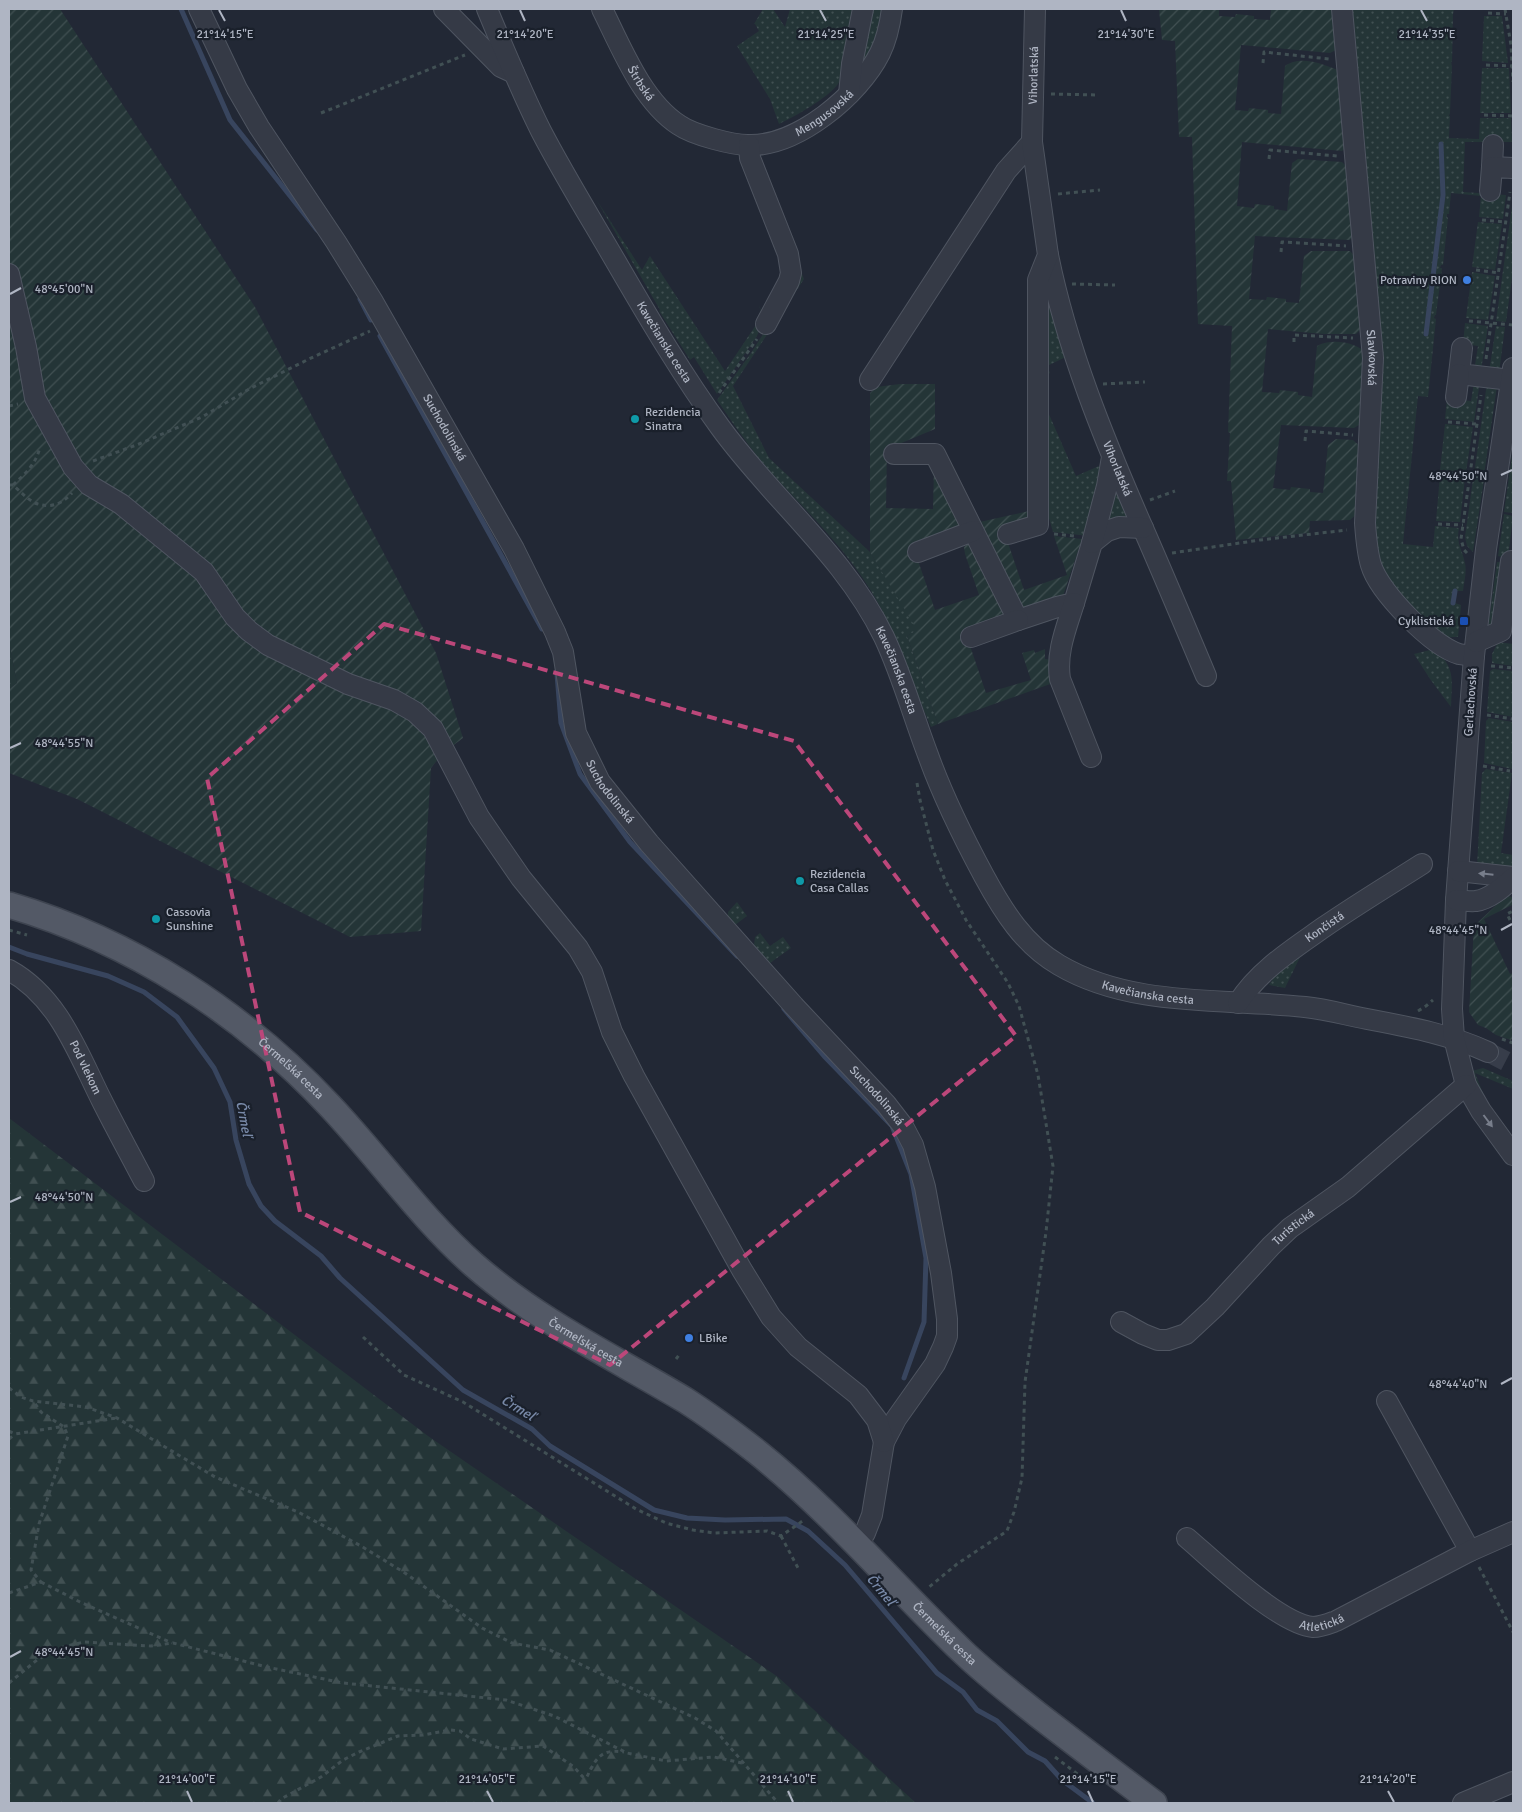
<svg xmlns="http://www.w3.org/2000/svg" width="1522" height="1812" viewBox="0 0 1522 1812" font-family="Signika,sans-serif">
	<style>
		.grass { fill: url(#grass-dots) }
		.forest { fill: url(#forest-firs) }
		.garden { fill: url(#garden-furrows) }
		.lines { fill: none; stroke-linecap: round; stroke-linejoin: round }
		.stream { stroke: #38455e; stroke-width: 5 }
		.minor-tunnel { stroke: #373d4a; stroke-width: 20; stroke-dasharray: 20 10; stroke-linecap: butt }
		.minor-casing { stroke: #4f5561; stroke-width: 22 }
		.major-casing { stroke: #3e4450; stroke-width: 28 }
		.path { stroke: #415054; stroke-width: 3; stroke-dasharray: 4 4; stroke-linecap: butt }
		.minor { stroke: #353a46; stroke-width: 20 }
		.major { stroke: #535966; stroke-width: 25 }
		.oneway { fill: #787e8b }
		.marked { fill: none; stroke: #bc477a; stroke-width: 4; stroke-dasharray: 10 6; stroke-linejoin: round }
		.ticks { fill: none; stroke: #afb5c3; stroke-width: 2 }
		.shop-dot { fill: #3f7fe0; stroke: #1a202b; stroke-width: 2 }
		.culture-dot { fill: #0f9aa8; stroke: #1a202b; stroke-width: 2 }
		.transit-dot { fill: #1a4fb4; stroke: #1a202b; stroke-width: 2 }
		.labels { text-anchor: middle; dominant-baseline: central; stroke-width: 4.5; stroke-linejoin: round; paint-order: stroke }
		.street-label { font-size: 12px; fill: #afb5c3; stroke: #1a202b }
		.poi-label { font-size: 12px; fill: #afb5c3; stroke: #1a202b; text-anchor: start }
		.water-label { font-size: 14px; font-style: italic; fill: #798aa9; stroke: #1a202b }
		.ticks-label { font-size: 12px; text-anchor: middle; fill: #afb5c3; stroke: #1a202b; stroke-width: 4.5; stroke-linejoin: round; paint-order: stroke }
	</style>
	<defs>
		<pattern id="grass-dots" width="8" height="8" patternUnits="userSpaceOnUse" patternTransform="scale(1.25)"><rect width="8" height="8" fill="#243537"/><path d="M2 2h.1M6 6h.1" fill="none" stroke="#415052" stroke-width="1.8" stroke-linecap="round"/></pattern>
		<pattern id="forest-firs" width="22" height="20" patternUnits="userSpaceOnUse" patternTransform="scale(1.25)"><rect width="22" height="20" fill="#243537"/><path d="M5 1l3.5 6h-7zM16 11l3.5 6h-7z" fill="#415052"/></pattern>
		<pattern id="garden-furrows" width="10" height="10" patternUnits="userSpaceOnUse" patternTransform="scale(1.25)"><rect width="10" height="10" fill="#243537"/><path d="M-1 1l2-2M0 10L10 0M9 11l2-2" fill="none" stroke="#415052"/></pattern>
	</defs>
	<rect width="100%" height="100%" fill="#222835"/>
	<g class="grass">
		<path d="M763 9H773L785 27 790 9H858C854 29 849 69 838 84 828 98 794 117 779 124L770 99 737 46 759 31 755 24H754Z"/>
		<polygon points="870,9 884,9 882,29 862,69 858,62"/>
		<path d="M1348 9H1454L1453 14 1452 62H1451L1452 66 1450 113 1449 116H1450L1449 138 1479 139 1480 118H1511L1512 142H1465L1463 192 1506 195 1503 219 1479 217 1481 196 1451 193 1449 214H1447V217L1448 218 1443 265H1441L1440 268H1442L1436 315H1435L1434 318 1436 319 1428 397 1418 396 1403 544 1433 547 1435 526 1459 528C1456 544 1462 549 1465 563 1467 572 1464 582 1463 591H1457L1455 603 1461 605 1458 637H1444L1404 607 1372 553 1378 389Z"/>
		<polygon points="1484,16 1502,16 1508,63 1482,61"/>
		<polygon points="1482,68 1509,68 1511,113 1480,113"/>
		<path d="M756 159 804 279 733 386 769 458 870 552 918 630 907 636 938 724 931 727 890 631C888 621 883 612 878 603 848 547 797 504 757 456 743 438 730 419 717 400L751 353 787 296Z"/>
		<path d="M596 199 642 270 650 256 725 371 762 316 759 305C764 316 762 325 757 336L717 394 694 357 690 360 659 311 660 310Z"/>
		<polygon points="1513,199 1513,271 1506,322 1496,321"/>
		<polygon points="1478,222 1502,224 1495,270 1472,267"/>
		<polygon points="1472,272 1495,276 1488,320 1466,318"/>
		<path d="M1045 284 1068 356 1047 366 1050 373 1046 375 1049 382 1045 384 1048 391 1045 393 1049 401 1044 403 1076 476 1099 466C1104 491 1095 513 1088 536L1053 532 1044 501Z"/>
		<polygon points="1465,323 1488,326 1481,370 1475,365 1478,346 1463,344"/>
		<polygon points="1496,326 1505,327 1499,373 1489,372"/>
		<polygon points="1480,381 1474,422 1445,419 1447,399 1471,401 1474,383"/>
		<polygon points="1487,383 1497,386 1484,475 1474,474"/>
		<polygon points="1445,424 1473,427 1466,472 1440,470"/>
		<polygon points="1513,448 1513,513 1504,512"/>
		<polygon points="1440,475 1465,478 1460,522 1436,521"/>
		<polygon points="1473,479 1484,480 1473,552 1467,546 1465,537"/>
		<polygon points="1115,485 1131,521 1107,526"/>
		<polygon points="1504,514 1513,516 1508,558 1498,556"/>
		<polygon points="1497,562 1507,563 1499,625 1488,627"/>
		<polygon points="1498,642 1513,644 1513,666 1492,663 1492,654"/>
		<path d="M1434 649C1456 667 1452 681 1451 707L1430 679 1414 654Z"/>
		<polygon points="1493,669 1513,671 1513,717 1487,712 1490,671"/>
		<polygon points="1489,718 1513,722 1512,769 1484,763 1486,721"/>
		<polygon points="1486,769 1512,773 1501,853 1513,855 1513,869 1477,867 1482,773"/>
		<polygon points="737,902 747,916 735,925 728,918 728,912"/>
		<polygon points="760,933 770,946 783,937 791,948 770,963 754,945 755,937"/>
		<polygon points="1303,951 1285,988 1269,985 1280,968"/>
		<polygon points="1483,1068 1513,1081 1513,1089 1475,1073 1484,1096 1491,1107 1487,1109 1477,1094 1472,1071"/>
	</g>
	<g class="forest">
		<polygon points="9,641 17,683 9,689"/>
		<polygon points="9,1118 428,1436 778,1677 916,1803 9,1803"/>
	</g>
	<g class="garden">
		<polygon points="9,9 60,9 255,307 436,653 463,738 443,753 431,768 421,931 350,937 77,799 9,773 9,689 17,683 9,641"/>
		<path d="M1159 9H1219V16L1235 17 1236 14 1254 16V19L1270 20 1271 9H1336L1340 48 1330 53 1241 45 1235 110 1248 111 1249 108 1268 110V113L1281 114 1285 66C1300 54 1327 65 1342 72L1348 146 1342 151 1242 142 1237 206 1254 208 1255 204 1274 206V209L1287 211 1292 163 1298 159 1342 162 1350 170 1356 231 1350 240 1255 236 1249 299 1266 300 1267 297 1286 299V302L1299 303 1304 256 1311 251H1350L1359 261 1365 325 1356 334H1324L1268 329 1262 392 1279 393 1280 390 1298 392V395L1312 397 1317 346C1331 338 1357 342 1367 354L1364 422 1354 428 1281 425 1273 488 1290 490 1291 487 1310 489V492L1323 493 1328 445 1336 439 1353 440 1362 448 1358 513 1350 520 1310 521 1309 533 1236 540 1231 481H1227L1230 433 1228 432 1232 326 1198 324 1192 137H1179L1175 41 1162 40Z"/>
		<polygon points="900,384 935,384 935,429 887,449 886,508 933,509 934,467 961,527 913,546 935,610 979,595 965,554 964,547 968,543 973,544 1006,614 965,631 986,693 1031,680 1022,653 1034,650 1035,653 1045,649 1045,659 1054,660 1056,682 938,724 907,636 917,630 870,552 870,393 876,387"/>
		<polygon points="1029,511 1029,517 1003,528 1024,590 1067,575 1054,536 1082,539 1062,599 1031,609 1022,608 975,523"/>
		<polygon points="1507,895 1513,898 1512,905 1484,919 1510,974 1513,973 1513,1038 1511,1040 1496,1035 1486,1028 1478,1025 1469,1012 1474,926"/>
	</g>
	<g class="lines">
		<g class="stream">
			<polyline points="181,9 230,120 317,230"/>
			<polyline points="360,299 371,320"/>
			<polyline points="1426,334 1443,195 1441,144"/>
			<polyline points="380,336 542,629"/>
			<polyline points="1453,603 1455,591"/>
			<polyline points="557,674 561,723 580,774 630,842 737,956"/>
			<polyline points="9,947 27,954 108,976 144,992 177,1017 214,1068 230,1102 236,1140 249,1184 261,1206 275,1221 321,1256 340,1278 463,1390 532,1429 550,1446 654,1510 687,1518 725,1520 786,1519 808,1531 845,1565 937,1673 963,1692 977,1710 997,1721 1028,1752 1045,1761 1062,1780 1093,1803"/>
			<polyline points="784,1009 824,1056 892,1126 911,1174 926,1258 924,1322 904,1378"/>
		</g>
		<polyline class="minor-tunnel" points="1488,1052 1513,1065"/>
		<g class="minor-casing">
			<g id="minor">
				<path id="s1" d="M199 9 237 89 259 127 336 242 372 300 514 549 555 632 563 652 576 733 600 782 649 843 794 1006 886 1104 903 1126 913 1145 925 1187 941 1273 947 1319V1336L943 1347 935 1364 896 1419 884 1442 872 1515 865 1533 858 1544"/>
				<polyline points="444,9 501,67 514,73"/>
				<path id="s2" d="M487 9C504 50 521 91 541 131 565 177 593 222 619 267 651 322 683 376 720 427 772 499 845 556 884 637 902 675 913 716 928 755 943 797 963 837 984 876 1003 911 1024 945 1059 965 1132 1008 1224 998 1305 1007 1326 1009 1346 1015 1367 1019 1409 1027 1449 1034 1488 1052"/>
				<path id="s3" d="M602 9C621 47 642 101 679 125 689 132 703 136 714 139 725 142 737 145 748 145 797 147 859 95 880 53 887 39 890 24 892 9"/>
				<path id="s4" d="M1342 9 1373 358 1365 523C1366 537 1367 552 1371 565 1379 592 1432 646 1459 654 1464 655 1469 655 1474 656"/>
				<polyline points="849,94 852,64 863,9"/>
				<polyline points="749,145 750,158 788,254 791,273 789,281 766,324"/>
				<polyline points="1492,167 1493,145"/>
				<polyline points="1490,191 1492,167 1513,168"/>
				<path id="s5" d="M1048 255C1067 349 1104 439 1142 526 1164 576 1185 626 1206 676"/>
				<polyline points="9,274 26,347 35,398 73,467 89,485 121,504 204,572 235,617 249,631 268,645 348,684 394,700 415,712 433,729 479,817 521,878 578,948 592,972 612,1032 634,1076 742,1270 771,1317 798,1347 858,1395 877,1420 884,1442"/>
				<polyline points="1462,348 1459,374 1511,380"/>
				<polyline points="1513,368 1486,549 1474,656 1456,900 1452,1009 1454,1038 1466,1085 1481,1111 1513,1155"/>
				<polyline points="870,380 1006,171 1032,142"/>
				<polyline points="1456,397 1459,374"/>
				<polyline points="894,454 935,454 1018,620 1057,607 1074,603 1092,543 1107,531 1119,527 1143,528"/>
				<path id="s6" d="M1008 534 1038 525V280L1048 255 1032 142 1035 9"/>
				<polyline points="1092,543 1107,486 1112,457"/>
				<polyline points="918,552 973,531"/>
				<path d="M1074 603C1066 629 1056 652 1060 679L1091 757"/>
				<polyline points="971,637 1018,620"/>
				<polyline points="1476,642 1501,631 1511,561 1513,562"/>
				<polyline points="1458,871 1513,877"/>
				<path d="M1456 900C1462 900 1470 902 1476 901 1490 899 1503 887 1513 878"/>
				<path id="s7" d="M9 970C58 997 77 1051 101 1099 115 1127 130 1154 144 1181"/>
				<path id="s8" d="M1238 1003C1259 970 1293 949 1324 927 1356 905 1389 885 1422 864"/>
				<path id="s9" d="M1121 1322 1143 1334 1158 1340H1168L1186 1334 1215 1307 1271 1246 1290 1228 1348 1187 1466 1085"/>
				<polyline points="1387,1401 1470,1551"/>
				<path id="s10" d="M1187 1538C1214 1561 1279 1624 1313 1627 1321 1627 1328 1624 1336 1621L1470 1551 1513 1532"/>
				<polyline points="1463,1803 1513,1782"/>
			</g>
		</g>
		<g class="major-casing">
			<g id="major">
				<path id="s11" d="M9 905C132 941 243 1013 330 1106 379 1158 420 1217 474 1265 538 1321 613 1357 685 1400 710 1416 734 1434 757 1452 832 1512 894 1586 963 1652 986 1674 1012 1694 1037 1714 1076 1744 1115 1774 1154 1803"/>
			</g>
		</g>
		<g class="path">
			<polyline points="1505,9 1511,45 1513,82"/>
			<polyline points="1488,13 1506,14"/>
			<polyline points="1263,63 1264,52 1329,59"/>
			<polyline points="1486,65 1512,66"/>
			<polyline points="1051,94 1097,95"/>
			<polyline points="321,113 465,55"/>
			<polyline points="1484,115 1513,116"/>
			<polyline points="1269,159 1270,150 1337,156"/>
			<polyline points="1058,194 1100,190"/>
			<polyline points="1482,220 1506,222"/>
			<polyline points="1281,252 1282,242 1346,246"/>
			<polyline points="1476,270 1499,273"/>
			<polyline points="1072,284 1115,285"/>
			<polyline points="1469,321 1513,325"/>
			<polyline points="1294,342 1294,335 1353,338"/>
			<polyline points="1486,359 1510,192"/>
			<polyline points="1103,384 1145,382"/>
			<polyline points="719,393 757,339"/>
			<polyline points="9,406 18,404"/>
			<polyline points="1448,422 1477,424"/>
			<polyline points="1305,441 1306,431 1353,435"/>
			<polyline points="93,461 139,444 202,417 251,388 309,359 370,331"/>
			<polyline points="1443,473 1480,477"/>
			<path d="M9 485H13C19 490 28 500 35 503 51 509 62 504 72 493"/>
			<path d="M13 485C26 473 36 464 40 447"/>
			<polyline points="1150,500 1175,491"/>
			<polyline points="1438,524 1463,525"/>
			<polyline points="1054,534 1075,536"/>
			<polyline points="1172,553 1260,540 1347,530"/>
			<polyline points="1467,553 1464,550 1461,539 1481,395"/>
			<polyline points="1491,666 1513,668"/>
			<polyline points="1487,715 1513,719"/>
			<polyline points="1483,766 1510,771"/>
			<polyline points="917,783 920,800 933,850 945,880 966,920 1008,983 1019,1006 1038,1075 1053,1166 1046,1232 1025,1382 1022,1478 1014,1512 1007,1531 957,1564 928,1588"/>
			<polyline points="1510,920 1507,914 1513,911"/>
			<polyline points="9,930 27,935"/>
			<polyline points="1418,1011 1426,1006 1433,1000"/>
			<polyline points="1502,1039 1513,1043"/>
			<polyline points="363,1337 404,1375 463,1402 636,1509 666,1523 693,1530 714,1533 767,1531 781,1536 804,1520"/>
			<polyline points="676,1359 679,1355"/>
			<polyline points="9,1388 21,1397 33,1401 86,1407 117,1418 215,1477 298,1512 361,1546 405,1573 482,1628 512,1643 550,1650 695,1718 716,1731 778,1803"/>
			<polyline points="9,1431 15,1434 116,1418"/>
			<polyline points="9,1439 15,1434"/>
			<polyline points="781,1536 798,1568"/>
			<polyline points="1479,1567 1513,1632"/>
			<polyline points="41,1582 80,1602 172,1643"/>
			<polyline points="9,1593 41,1582 31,1570 39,1524 68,1436 64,1427 41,1412 33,1401"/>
			<polyline points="9,1683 37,1660 59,1648 84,1642 151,1646 173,1643 267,1667 343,1683 506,1700 554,1716 627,1753 666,1761 714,1757 742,1763"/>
			<polyline points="1055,1757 1092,1785"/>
			<path d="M278 1803 281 1799 321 1777 343 1760 359 1752 398 1736 423 1735 450 1730 460 1731 471 1739 503 1749 543 1746 574 1767 583 1777 586 1778C589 1774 589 1771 592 1767 600 1752 608 1750 624 1752"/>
		</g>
		<use href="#minor" class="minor"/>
		<use href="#major" class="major"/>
	</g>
	<defs><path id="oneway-solid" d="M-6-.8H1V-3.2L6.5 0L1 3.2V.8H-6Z" transform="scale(1.25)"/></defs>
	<g class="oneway">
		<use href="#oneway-solid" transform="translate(1486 874) rotate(-174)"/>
		<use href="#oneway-solid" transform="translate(1488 1121) rotate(53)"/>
	</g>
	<path class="marked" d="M384 624 794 741 1016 1036 610 1365 300 1212 207 778Z"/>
	<path class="ticks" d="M219 10 225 21M520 10 525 21M820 10 826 21M1121 10 1126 21M1421 10 1427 21M10 294 21 288M1501 475 1512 470M10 748 21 743M1501 930 1512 924M10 1202 21 1197M1501 1384 1512 1378M10 1657 21 1651M187 1791 192 1802M487 1791 493 1802M788 1791 793 1802M1088 1791 1093 1802M1388 1791 1394 1802"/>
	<g class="shop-dot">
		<circle cx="1467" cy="280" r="5"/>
		<circle cx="689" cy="1338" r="5"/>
	</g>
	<g class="culture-dot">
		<circle cx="635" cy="419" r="5"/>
		<circle cx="800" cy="881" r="5"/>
		<circle cx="156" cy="919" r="5"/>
	</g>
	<rect class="transit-dot" x="1459" y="616" width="10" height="10" rx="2.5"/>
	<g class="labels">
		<g class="street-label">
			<text stroke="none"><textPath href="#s6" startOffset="484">Vihorlatská</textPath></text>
			<text stroke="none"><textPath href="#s3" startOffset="84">Štrbská</textPath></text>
			<text stroke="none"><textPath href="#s3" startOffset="298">Mengusovská</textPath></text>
			<text stroke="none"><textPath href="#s2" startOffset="378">Kavečianska cesta</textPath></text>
			<text stroke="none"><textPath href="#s4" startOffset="350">Slavkovská</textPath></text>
			<text stroke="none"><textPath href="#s1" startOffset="486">Suchodolinská</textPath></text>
			<text stroke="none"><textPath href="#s5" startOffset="225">Vihorlatská</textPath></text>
			<text stroke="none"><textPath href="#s2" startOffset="782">Kavečianska cesta</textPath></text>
			<text transform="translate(1471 702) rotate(-86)">Gerlachovská</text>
			<text stroke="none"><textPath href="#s1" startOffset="890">Suchodolinská</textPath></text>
			<text stroke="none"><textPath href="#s8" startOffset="116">Končistá</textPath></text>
			<text stroke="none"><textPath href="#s2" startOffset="1218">Kavečianska cesta</textPath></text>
			<text stroke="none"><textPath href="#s7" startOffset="126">Pod vlekom</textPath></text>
			<text stroke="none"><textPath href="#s11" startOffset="329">Čermeľská cesta</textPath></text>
			<text stroke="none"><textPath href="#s1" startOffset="1295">Suchodolinská</textPath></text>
			<text stroke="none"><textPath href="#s9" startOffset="222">Turistická</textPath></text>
			<text stroke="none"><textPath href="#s11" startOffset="734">Čermeľská cesta</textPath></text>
			<text stroke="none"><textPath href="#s10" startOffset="165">Atletická</textPath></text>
			<text stroke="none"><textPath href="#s11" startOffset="1199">Čermeľská cesta</textPath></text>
		</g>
		<g class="poi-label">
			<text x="1457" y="280" text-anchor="end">Potraviny RION</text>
			<text x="645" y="412">Rezidencia<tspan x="645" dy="14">Sinatra</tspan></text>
			<text x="1454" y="621" text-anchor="end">Cyklistická</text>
			<text x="810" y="874">Rezidencia<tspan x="810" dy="14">Casa Callas</tspan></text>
			<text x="166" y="912">Cassovia<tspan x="166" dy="14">Sunshine</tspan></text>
			<text x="699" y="1338">LBike</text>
		</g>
		<g class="water-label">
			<text transform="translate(244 1119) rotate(79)">Črmeľ</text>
			<text transform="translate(518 1408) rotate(31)">Črmeľ</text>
			<text transform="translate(881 1590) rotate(50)">Črmeľ</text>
		</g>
	</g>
	<g class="ticks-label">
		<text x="225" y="38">21°14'15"E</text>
		<text x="525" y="38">21°14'20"E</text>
		<text x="826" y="38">21°14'25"E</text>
		<text x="1126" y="38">21°14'30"E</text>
		<text x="1427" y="38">21°14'35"E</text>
		<text x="64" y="293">48°45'00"N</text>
		<text x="1458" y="480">48°44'50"N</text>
		<text x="64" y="747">48°44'55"N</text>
		<text x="1458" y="934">48°44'45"N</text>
		<text x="64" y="1201">48°44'50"N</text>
		<text x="1458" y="1388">48°44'40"N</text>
		<text x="64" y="1656">48°44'45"N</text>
		<text x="187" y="1783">21°14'00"E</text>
		<text x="487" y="1783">21°14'05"E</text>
		<text x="788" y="1783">21°14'10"E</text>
		<text x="1088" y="1783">21°14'15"E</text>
		<text x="1388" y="1783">21°14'20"E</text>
	</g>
	<rect width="1522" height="1812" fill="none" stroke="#afb5c3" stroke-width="20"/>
</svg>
